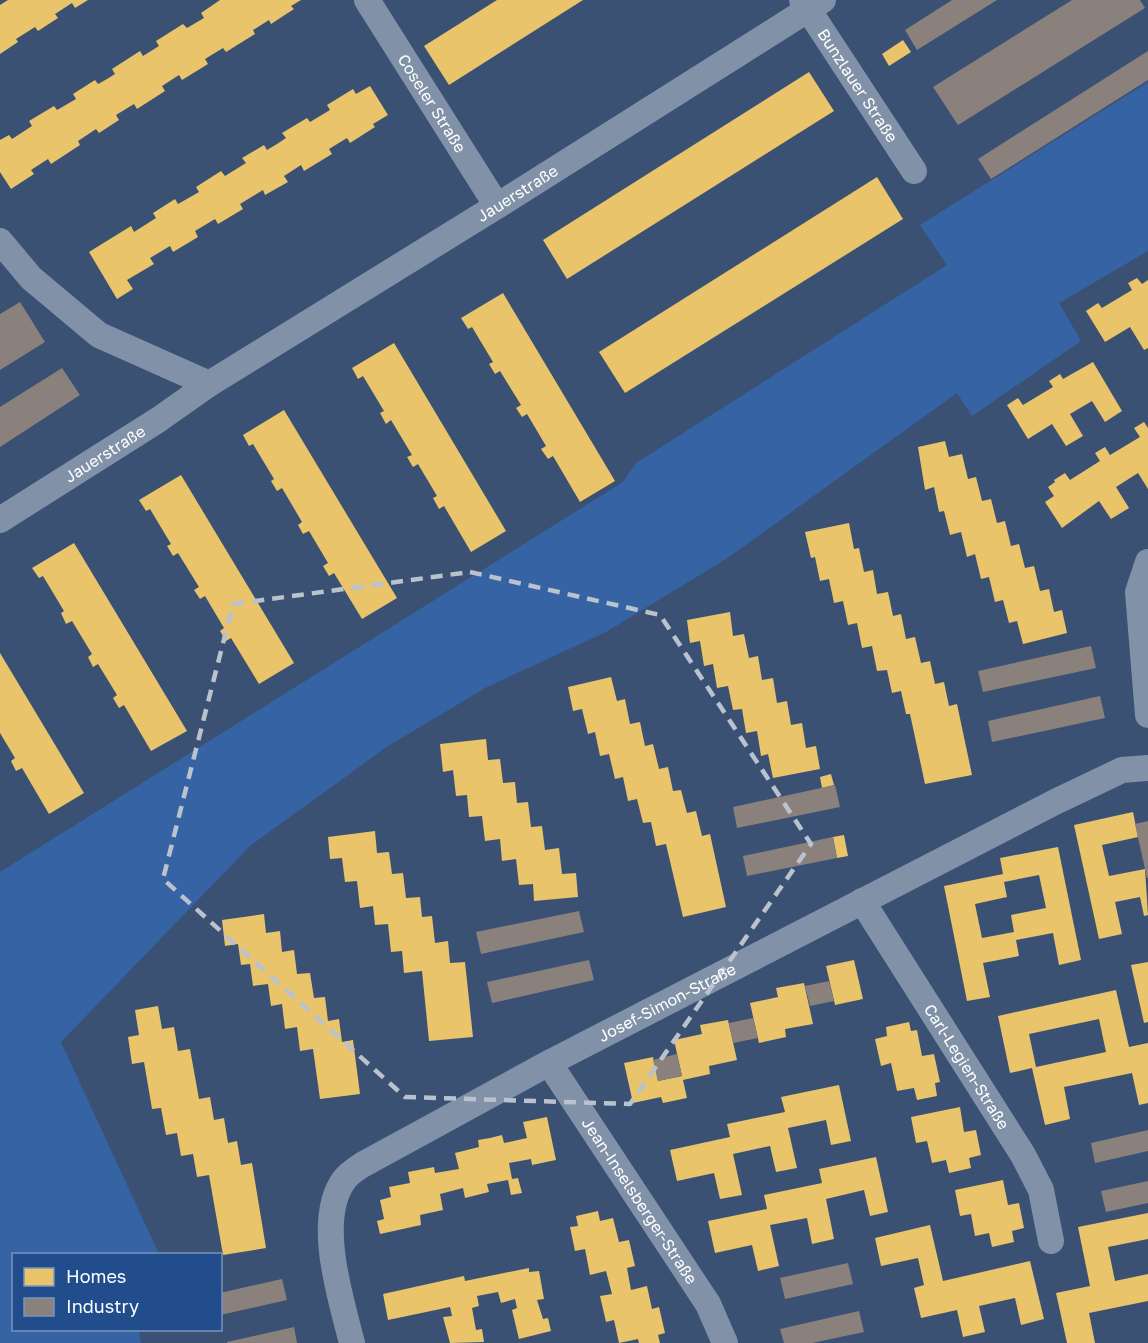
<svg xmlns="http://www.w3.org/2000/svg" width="1148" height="1343" viewBox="0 0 1148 1343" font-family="'Golos Text',sans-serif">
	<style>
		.green { fill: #3663a3 }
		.homes { fill: #e9c46a; fill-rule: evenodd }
		.industry { fill: #8a817c }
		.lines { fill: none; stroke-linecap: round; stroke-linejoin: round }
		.street { stroke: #8192a8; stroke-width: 26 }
		.marked { fill: none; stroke: #bac2ce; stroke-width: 4.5; stroke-dasharray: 12 8; stroke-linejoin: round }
		.labels { text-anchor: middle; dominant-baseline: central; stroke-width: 6; stroke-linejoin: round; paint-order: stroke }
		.street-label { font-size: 16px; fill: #fff; stroke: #214d8c }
	</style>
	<rect width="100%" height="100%" fill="#3a5174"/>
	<polygon class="green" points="1148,82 1148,251 1059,303 1081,341 972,416 957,393 726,559 606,632 487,687 388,746 250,846 61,1042 159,1254 14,1254 14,1330 139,1330 141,1343 0,1343 0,872 623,482 636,463 947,265 920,225"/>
	<g class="homes">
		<polygon points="8,0 88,0 75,8 72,3 55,14 58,18 38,31 35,27 16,39 18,42 0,54 0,5"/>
		<polygon points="220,0 301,0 291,6 294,9 271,24 269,20 253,30 255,34 226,52 223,48 205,59 208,64 182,80 179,75 162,86 165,91 137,109 134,104 116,115 119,120 99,133 96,129 78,141 80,145 51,164 48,159 31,170 34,174 11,189 0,172 0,140 9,135 12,139 32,126 29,121 54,106 57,110 76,99 73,94 95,80 98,84 107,79 115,74 112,69 140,51 143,56 159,46 156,41 183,24 187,28 204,18 201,13"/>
		<polygon points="497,0 583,0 449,85 424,46"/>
		<polygon points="903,40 911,52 889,66 882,54"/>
		<polygon points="809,72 834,111 567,279 543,240"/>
		<polygon points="370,86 388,115 373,124 375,127 350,143 347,138 329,149 332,154 304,171 301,165 284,176 288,182 265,195 263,190 240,204 243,209 218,224 215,219 195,231 198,237 173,252 170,246 150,258 154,264 127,280 133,289 117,299 89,252 131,226 134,232 156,218 153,213 175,199 178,204 199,192 196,187 221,171 225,176 246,163 242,158 264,145 267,150 277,144 286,138 282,133 307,118 310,122 330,110 327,105 353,89 356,94"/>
		<polygon points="877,177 903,219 625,393 599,352"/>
		<polygon points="1137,278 1142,284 1148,280 1148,348 1144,350 1130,327 1105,342 1086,311 1098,303 1102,308 1132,290 1128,283"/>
		<polygon points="503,293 615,481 580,502 553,456 548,459 541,449 546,446 527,414 522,417 516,408 521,405 500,371 495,374 489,364 493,362 472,327 468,329 461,318"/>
		<polygon points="394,343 506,531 471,552 444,506 439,509 433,498 437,496 418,464 413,467 407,457 412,455 391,420 386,424 380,413 384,411 363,376 358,379 352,368"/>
		<polygon points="1093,362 1122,411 1105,422 1092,401 1070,414 1083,436 1066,446 1052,424 1028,439 1007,405 1018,398 1023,405 1053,387 1049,381 1060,374 1063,379"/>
		<polygon points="284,410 397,598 362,619 334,573 329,576 323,566 328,563 309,531 303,534 298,525 302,522 282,488 277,491 271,481 274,479 253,444 249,446 243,435"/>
		<polygon points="1144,422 1148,428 1148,489 1138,473 1116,487 1129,508 1111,519 1099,501 1062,528 1045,502 1054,496 1048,487 1055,482 1054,480 1065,473 1070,480 1100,461 1095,453 1105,447 1110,455 1140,437 1134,428"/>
		<polygon points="945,441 949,457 962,454 968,479 976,477 982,501 991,499 997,523 1005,521 1011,546 1019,544 1025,568 1034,566 1040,591 1049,589 1054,612 1062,610 1067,633 1023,644 1017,621 1009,623 1003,600 995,602 989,577 981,579 975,554 967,557 961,532 950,535 944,511 939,512 934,487 925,490 918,447"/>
		<polygon points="181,475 294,663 259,684 231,638 226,641 220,631 224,628 205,596 200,599 194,590 199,587 178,553 173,556 167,546 171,544 150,509 146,511 139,500"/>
		<polygon points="849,523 854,549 859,548 864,572 873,570 877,594 888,592 893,616 901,614 906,639 915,637 921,663 930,661 935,684 944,682 949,706 957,704 972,775 925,784 910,714 906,714 901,691 892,693 887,670 877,671 872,646 862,648 857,623 848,625 843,601 834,603 829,579 820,581 815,557 811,558 805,532"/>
		<polygon points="74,543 187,731 151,751 124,705 119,708 113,698 117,695 98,664 93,667 88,657 92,654 72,621 66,624 61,613 64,611 43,576 39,578 32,568"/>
		<polygon points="730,612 733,636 744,634 749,658 758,656 762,680 773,678 777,703 787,701 791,725 802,723 806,748 816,746 820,769 773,778 768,754 761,756 757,731 746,733 742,709 733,710 728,686 717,688 713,664 704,666 700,641 690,643 687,620"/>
		<polygon points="0,653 84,793 49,814 22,768 16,771 11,761 15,758 0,733"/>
		<polygon points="611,677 617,701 625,699 630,724 640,722 645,746 653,744 659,769 668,767 673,791 681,790 687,813 696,811 702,836 710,834 726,907 683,917 666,844 656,846 651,822 643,823 637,799 628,801 623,777 615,779 609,754 600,756 595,732 588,734 582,709 573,711 568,687"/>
		<polygon points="486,739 488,760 500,759 503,783 515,782 517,803 528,802 531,827 542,826 545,850 559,848 562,874 576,873 578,897 534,901 533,884 519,885 516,859 502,861 500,839 485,841 482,816 469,817 467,795 456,796 453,770 443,772 440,744"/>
		<polygon points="831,774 834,785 822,788 820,777"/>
		<polygon points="1133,812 1138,837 1102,845 1109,876 1145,869 1148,915 1144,916 1140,897 1115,902 1122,934 1099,939 1074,825"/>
		<polygon points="375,831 377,853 389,852 392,874 403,873 406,898 420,897 422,917 432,916 435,943 448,941 450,963 465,962 473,1037 429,1041 422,971 404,973 402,951 391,952 388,924 375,925 373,906 360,908 357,881 345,882 342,858 330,859 328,837"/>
		<polygon points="844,835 848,856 837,858 833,837"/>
		<path d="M1058 847 1081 960 1059 965 1053 933 1016 940 1019 956 983 963 990 997 967 1001 944 886 1003 874 1000 858ZM1039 875 1046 908 1011 915 1014 932 982 938 975 904 1007 897 1004 882Z"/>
		<polygon points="264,914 266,933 280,931 282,952 294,950 297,974 310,973 314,998 325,997 328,1021 339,1019 342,1042 353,1040 360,1094 320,1099 313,1049 300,1051 297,1027 285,1029 282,1004 271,1006 268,984 253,986 250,964 241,965 238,944 225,946 222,920"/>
		<polygon points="854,960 863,999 835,1005 826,966"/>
		<polygon points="1148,962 1148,1022 1144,1023 1131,965"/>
		<polygon points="804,983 813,1024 785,1029 786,1037 759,1043 750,1003 778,997 776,988"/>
		<path d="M1116 990 1129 1047 1148 1043V1103L1139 1105 1132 1073 1064 1087 1070 1119 1045 1125 1032 1068 1010 1073 998 1016ZM1099 1019 1106 1052 1036 1067 1029 1034Z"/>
		<polygon points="158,1006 162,1029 174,1027 178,1051 190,1049 199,1099 210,1097 214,1120 224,1118 228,1143 237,1141 241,1165 252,1163 266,1248 223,1255 209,1175 197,1177 193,1154 181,1156 177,1133 166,1135 161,1108 152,1109 144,1062 132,1064 128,1037 139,1035 135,1010"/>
		<polygon points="728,1020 737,1060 709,1066 710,1074 683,1080 687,1098 663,1103 661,1097 633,1103 624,1063 653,1057 658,1081 682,1076 674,1040 702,1034 700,1025"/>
		<polygon points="909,1022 911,1031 917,1030 922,1056 934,1054 940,1082 935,1083 937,1096 917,1100 914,1088 897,1091 891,1063 881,1066 875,1039 887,1036 886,1027"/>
		<polygon points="839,1085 851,1141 831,1145 826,1120 788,1128 797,1168 776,1172 770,1146 733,1154 742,1195 720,1199 714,1173 677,1181 670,1150 730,1137 727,1124 785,1112 781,1097"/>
		<polygon points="960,1107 964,1132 976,1130 981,1155 969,1158 971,1168 949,1173 946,1160 932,1163 927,1141 916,1143 911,1117"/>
		<polygon points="547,1117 556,1160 532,1165 531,1159 509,1163 512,1179 518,1178 522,1193 511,1195 508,1180 487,1184 489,1192 465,1198 463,1188 440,1194 443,1210 420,1215 421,1225 380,1234 377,1221 384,1219 380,1200 391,1197 389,1187 410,1183 408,1172 434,1167 435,1173 459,1169 455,1153 479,1147 478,1140 490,1138 502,1135 504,1143 527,1138 523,1122"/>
		<polygon points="876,1157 888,1212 870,1216 864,1190 826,1199 834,1239 812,1244 807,1218 770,1225 779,1266 758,1271 752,1245 715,1253 708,1221 767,1209 764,1195 822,1183 819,1169"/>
		<polygon points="1003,1180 1008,1205 1019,1203 1024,1228 1012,1231 1014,1242 992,1247 989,1233 975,1236 971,1214 960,1216 955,1190"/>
		<polygon points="598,1211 600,1221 613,1218 619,1242 629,1240 635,1266 627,1268 631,1290 647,1286 652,1309 659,1307 665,1333 658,1335 660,1343 639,1343 638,1339 619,1343 614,1320 606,1322 600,1296 612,1294 606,1271 590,1275 585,1249 575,1251 570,1227 578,1226 576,1216"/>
		<polygon points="1148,1213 1148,1239 1108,1247 1115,1281 1148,1274 1148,1301 1089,1313 1095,1343 1067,1343 1056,1293 1090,1286 1078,1227"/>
		<polygon points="930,1225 943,1281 1030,1261 1044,1319 1021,1325 1015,1298 979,1306 985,1332 963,1337 957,1310 921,1318 914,1288 924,1285 918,1258 881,1266 875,1238"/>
		<polygon points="529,1268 529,1272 539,1271 544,1299 537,1300 543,1319 548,1318 551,1331 519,1339 512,1310 517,1308 515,1299 501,1303 498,1292 477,1296 479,1306 472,1308 476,1330 482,1329 484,1342 450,1343 443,1317 452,1316 450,1307 388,1320 383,1294 464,1276 465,1281"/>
	</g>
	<g class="industry">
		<polygon points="952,0 997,0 917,50 905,30"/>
		<polygon points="1072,0 1140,0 1145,8 958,125 933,87"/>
		<polygon points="1148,51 1148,80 991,179 978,159"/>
		<polygon points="20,302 45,342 0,370 0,314"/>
		<polygon points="62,368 80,395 0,447 0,407"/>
		<polygon points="1091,646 1096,668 983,692 978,671"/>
		<polygon points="1100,696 1105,718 992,742 988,721"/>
		<polygon points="835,785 840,807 737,828 733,807"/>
		<polygon points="1148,821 1148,878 1147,878 1135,824"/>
		<polygon points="833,837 837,858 747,876 743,856"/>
		<polygon points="579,911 584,932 481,954 476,932"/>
		<polygon points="589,960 594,980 492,1003 487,982"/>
		<polygon points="829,981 834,1001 810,1006 805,986"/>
		<polygon points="753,1018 758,1038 733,1043 729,1023"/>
		<polygon points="677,1054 682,1076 658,1081 653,1060"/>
		<polygon points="1148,1130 1148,1151 1095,1163 1091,1143"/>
		<polygon points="1148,1181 1148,1203 1106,1212 1101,1191"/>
		<polygon points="848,1263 853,1284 785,1299 780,1278"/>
		<polygon points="282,1279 287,1300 220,1315 220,1293"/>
		<polygon points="859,1311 864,1332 812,1343 784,1343 780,1329"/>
		<polygon points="294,1327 297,1343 227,1343 227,1342"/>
	</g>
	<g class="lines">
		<g class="street">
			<path id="s1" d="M367 0 497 206"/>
			<path id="s2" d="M802 0 914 171"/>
			<polyline points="0,241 31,278 99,335 209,384"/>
			<path id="s3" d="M0 520 158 420 209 384 497 206 823 0"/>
			<polyline points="1148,562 1138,592 1148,715"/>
			<path id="s4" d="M862 901 1023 1155 1041 1190 1051 1241"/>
			<path id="s5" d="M549 1063 708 1304 725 1343"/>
			<path id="s6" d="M352 1343C341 1299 315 1220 344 1180 348 1174 356 1169 362 1165L549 1063 1055 802 1122 770 1148 768"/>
		</g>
	</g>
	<path class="marked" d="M470 572 660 615 811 844 630 1104 405 1097 163 879 233 604Z"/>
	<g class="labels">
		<g class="street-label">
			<text stroke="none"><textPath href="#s2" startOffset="102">Bunzlauer Straße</textPath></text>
			<text stroke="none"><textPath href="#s1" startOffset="122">Coseler Straße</textPath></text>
			<text stroke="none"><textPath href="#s3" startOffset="612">Jauerstraße</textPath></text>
			<text stroke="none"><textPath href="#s3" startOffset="124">Jauerstraße</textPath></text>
			<text stroke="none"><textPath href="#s6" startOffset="537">Josef-Simon-Straße</textPath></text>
			<text stroke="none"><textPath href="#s4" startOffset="196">Carl-Legien-Straße</textPath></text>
			<text stroke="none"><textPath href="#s5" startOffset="165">Jean-Inselsberger-Straße</textPath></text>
		</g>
	</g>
	<rect x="12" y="1253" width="210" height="78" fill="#214d8c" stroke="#7a94ba" stroke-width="1.5"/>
	<rect x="24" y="1268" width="30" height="18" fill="#e9c46a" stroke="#7a94ba" stroke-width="1.5"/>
	<text x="66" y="1283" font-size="18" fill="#ffffff">Homes</text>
	<rect x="24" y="1298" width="30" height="18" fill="#8a817c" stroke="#7a94ba" stroke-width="1.5"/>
	<text x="66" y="1313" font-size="18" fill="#ffffff">Industry</text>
</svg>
